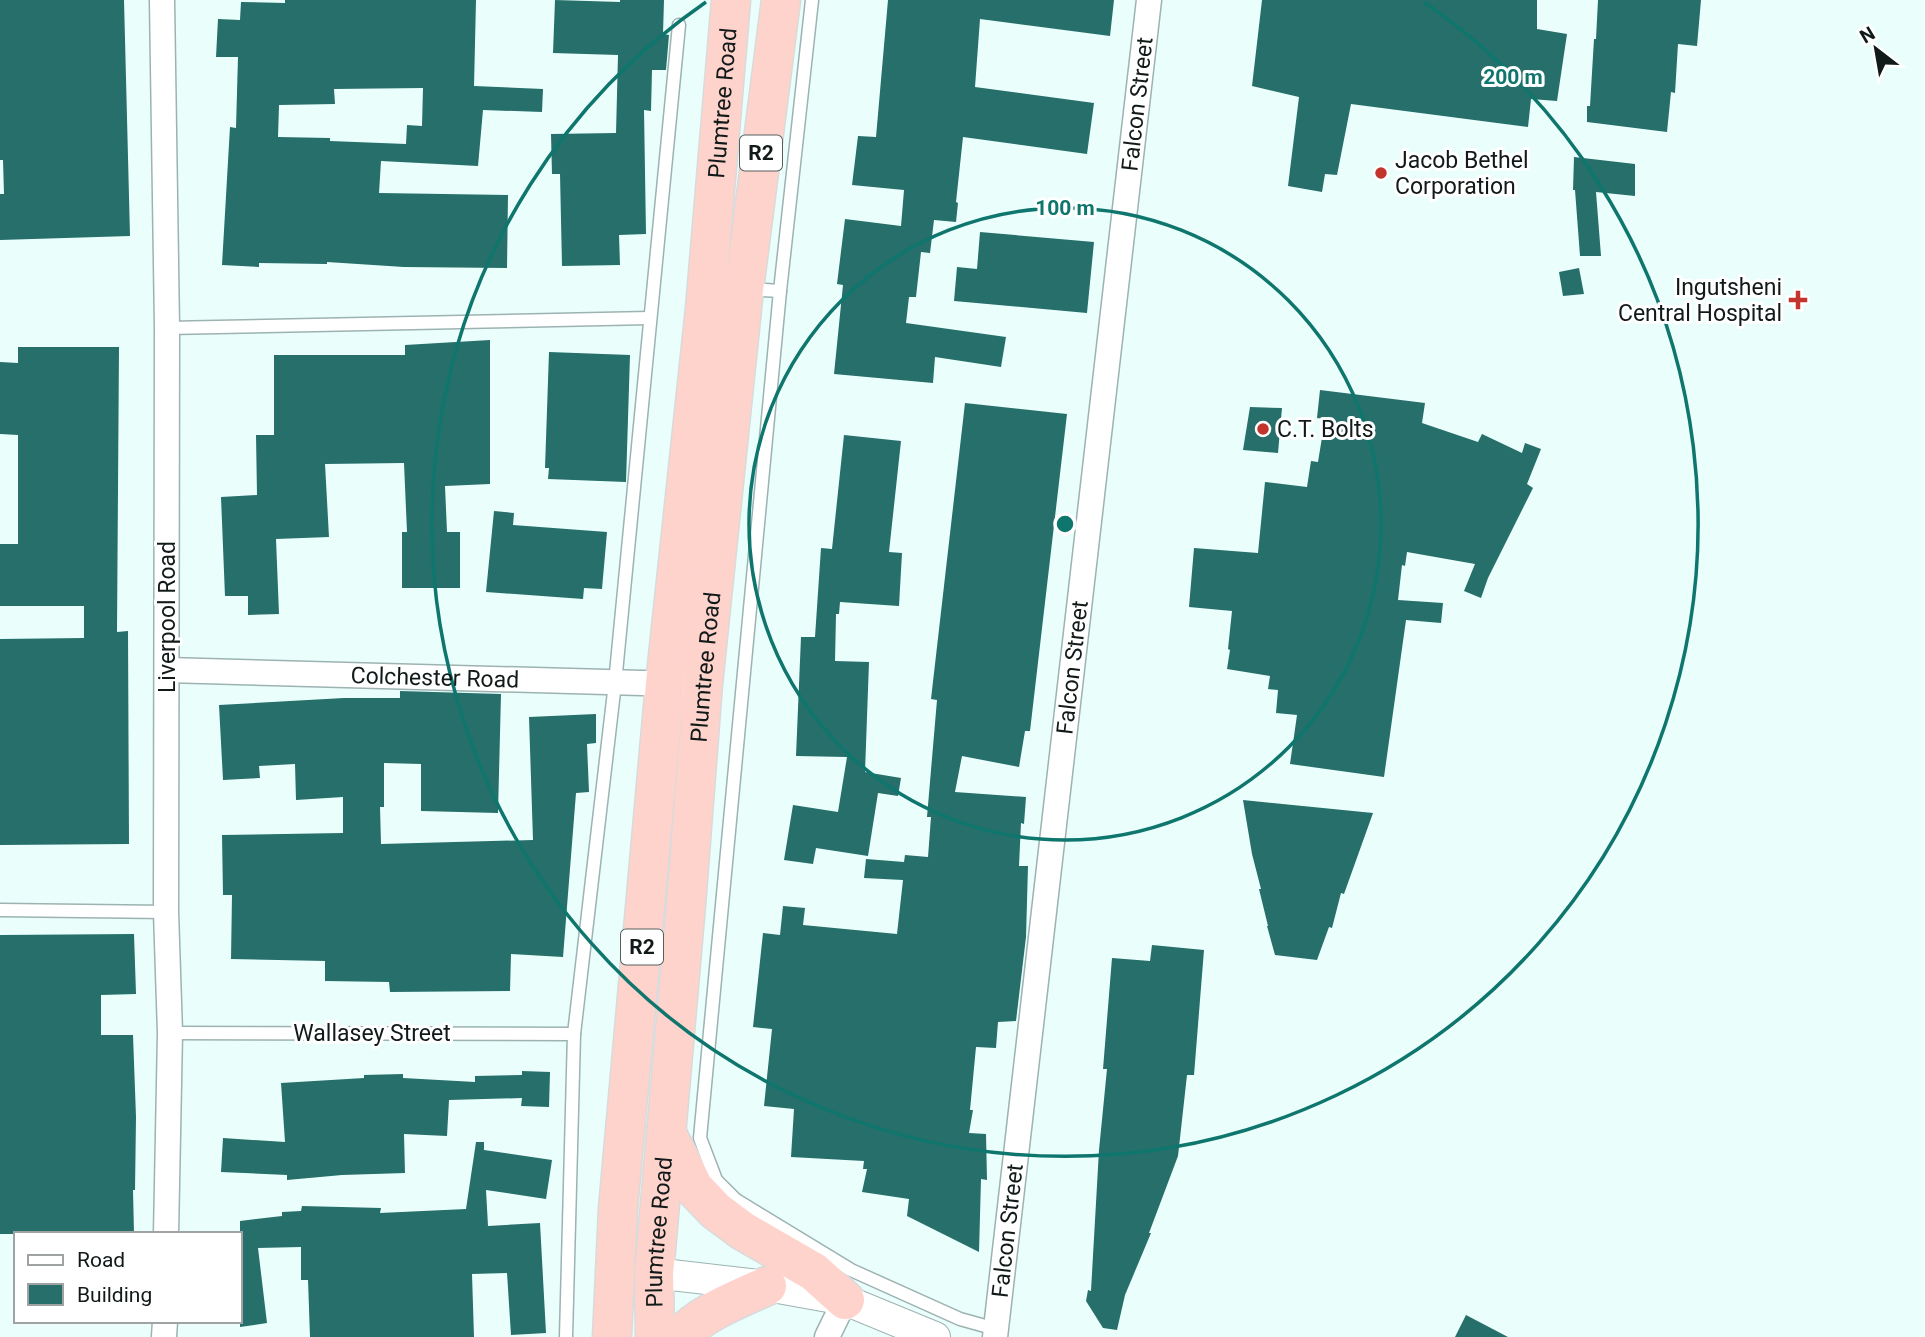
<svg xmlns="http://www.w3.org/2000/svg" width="1925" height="1337" viewBox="0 0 1925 1337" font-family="Roboto,sans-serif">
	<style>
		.building { fill: #266f6a; fill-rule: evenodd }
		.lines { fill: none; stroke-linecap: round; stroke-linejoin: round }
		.service-casing { stroke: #9cb3b1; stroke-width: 15 }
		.minor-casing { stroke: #9cb3b1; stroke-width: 27 }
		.tertiary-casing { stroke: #9cb3b1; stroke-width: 32 }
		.trunk-casing { stroke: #d9dada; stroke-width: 41 }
		.service { stroke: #fff; stroke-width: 12 }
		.minor { stroke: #fff; stroke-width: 24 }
		.tertiary { stroke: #fff; stroke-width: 30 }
		.trunk { stroke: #fed3cc; stroke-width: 38 }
		.ring { fill: none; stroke: #0f766e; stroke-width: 3.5 }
		.poi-dot { fill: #c2342c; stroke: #fff; stroke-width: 2.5 }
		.labels { text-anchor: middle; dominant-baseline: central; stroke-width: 6; stroke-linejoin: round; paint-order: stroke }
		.shield { fill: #fff; stroke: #585e5e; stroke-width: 2 }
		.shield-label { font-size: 21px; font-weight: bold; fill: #111919 }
		.street-label { font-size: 23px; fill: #111919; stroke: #fff }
		.poi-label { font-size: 23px; fill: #111919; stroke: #fff; text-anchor: start }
		.centre { fill: #0f766e; stroke: #fff; stroke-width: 3.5 }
		.ring-label { font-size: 21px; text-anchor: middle; font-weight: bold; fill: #0f766e; stroke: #fff; stroke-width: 6; stroke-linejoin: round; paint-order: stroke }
	</style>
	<rect width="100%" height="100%" fill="#eafefc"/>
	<g class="building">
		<polygon points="0,0 124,0 130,236 0,240 0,194 4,194 3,160 0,160"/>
		<path d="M285 0H476L474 86 543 89 542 112 483 110 478 166 381 161 379 193 508 195 507 268 404 267 327 262V264L259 263V267L222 265 230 127 236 128 238 57H216L218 19 240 20 241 2 285 3ZM423 88 422 126 407 125 406 144 330 141V138L278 137 279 105 335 104 334 89Z"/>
		<polygon points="555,0 620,2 620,0 664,0 663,34 669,35 666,70 652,70 651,111 644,110 646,234 619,235 620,265 562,266 560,174 552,174 551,134 616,133 618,55 553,53"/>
		<polygon points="888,0 1114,0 1110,36 980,19 975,87 1094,103 1087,154 963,137 956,202 958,203 956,222 934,220 930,253 921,252 916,297 909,297 906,323 1006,337 1001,367 935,357 933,383 834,374 843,285 837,284 845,219 901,226 904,190 852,185 858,136 876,137"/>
		<polygon points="1262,0 1537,0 1537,29 1567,34 1557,101 1531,99 1528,127 1351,104 1337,175 1325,174 1322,192 1288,186 1299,97 1252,86"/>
		<polygon points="1598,0 1701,0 1697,46 1678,44 1675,93 1671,92 1667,132 1587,122 1587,106 1590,106 1594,39 1596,39"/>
		<polygon points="1574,157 1635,164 1635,196 1596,192 1601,256 1580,256 1575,190 1573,190"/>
		<polygon points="980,232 1094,242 1087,313 954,301 957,267 977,269"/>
		<polygon points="1579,268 1584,294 1563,296 1559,272"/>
		<polygon points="490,340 490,484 445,486 447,532 460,532 460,588 402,588 402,532 407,532 404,463 325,464 329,537 276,539 279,614 248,615 248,596 225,596 221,497 257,495 256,435 274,435 274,355 405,355 405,345"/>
		<polygon points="18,347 119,347 117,632 128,631 129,844 0,845 0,639 84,638 84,606 0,606 0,544 18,544 18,435 0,434 0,362 18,363"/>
		<polygon points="549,352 630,355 626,482 548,479 549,468 545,468"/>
		<polygon points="1320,390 1425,403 1422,423 1478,442 1482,434 1522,453 1525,443 1541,449 1527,484 1533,488 1488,578 1481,598 1464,591 1475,564 1407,552 1405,566 1402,565 1398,600 1443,603 1441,623 1406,620 1384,777 1290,764 1297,715 1276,713 1278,690 1268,689 1270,676 1227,669 1230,650 1228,649 1232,611 1189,607 1194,548 1258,553 1265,482 1307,487 1311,461 1318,462 1325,419 1317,418"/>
		<polygon points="965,403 1067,414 1030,731 1025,731 1019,767 962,756 955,792 1026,797 1024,824 1021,823 1019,866 1028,866 1026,937 1016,1021 998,1022 996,1048 976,1047 970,1110 973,1110 969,1133 986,1134 987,1180 981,1179 979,1252 907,1216 909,1199 862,1192 867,1169 863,1169 864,1161 791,1157 794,1109 764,1106 772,1029 753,1027 763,933 780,935 783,906 805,908 803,925 897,934 903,880 864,878 866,859 904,862 905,855 928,857 931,817 927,817 937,700 931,699"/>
		<polygon points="1250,407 1282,408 1278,453 1243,450"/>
		<polygon points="844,435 901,441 889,552 902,553 899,606 840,602 839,614 836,614 835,661 869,662 865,772 901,778 898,796 878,793 868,856 816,848 813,864 784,860 793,805 838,812 847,757 796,756 801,637 815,637 821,548 832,549"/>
		<polygon points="494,511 514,513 513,525 607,532 602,589 584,588 583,599 486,592"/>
		<polygon points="400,691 501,694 498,813 421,811 421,764 384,763 384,807 380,807 381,844 533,840 529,717 596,714 596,743 587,744 589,792 576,793 563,957 511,954 510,991 390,992 389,982 325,981 325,961 231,959 232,895 223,895 222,835 343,833 343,797 296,800 295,764 259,766 260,778 223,780 219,705 344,698 400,698"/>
		<polygon points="1243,800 1373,813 1344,894 1341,893 1332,928 1329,927 1317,960 1275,955 1267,926 1268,926 1259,889 1261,889 1252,854"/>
		<polygon points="134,934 136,994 101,995 101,1035 133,1035 136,1117 135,1190 133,1190 134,1234 0,1234 0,935"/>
		<polygon points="1152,945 1204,950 1194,1075 1187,1075 1178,1156 1149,1233 1151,1233 1125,1295 1117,1330 1103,1328 1086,1301 1088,1290 1091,1291 1099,1150 1107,1069 1103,1069 1112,958 1150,961"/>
		<polygon points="522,1071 550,1072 549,1107 521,1106 522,1098 449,1100 447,1136 404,1134 405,1173 342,1175 287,1180 287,1175 221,1172 223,1138 285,1142 281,1083 364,1078 364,1075 403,1074 403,1078 475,1082 475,1076 522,1075"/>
		<polygon points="476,1142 484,1142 484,1150 552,1160 546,1199 486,1190 488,1226 540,1223 546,1333 511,1335 507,1273 472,1274 474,1337 310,1337 308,1280 301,1280 301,1247 258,1248 267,1323 240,1327 240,1221 282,1216 282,1212 301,1211 302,1206 381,1208 380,1213 466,1209"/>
		<polygon points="1466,1315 1508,1337 1455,1337"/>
	</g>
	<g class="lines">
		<g class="service-casing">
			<g id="service">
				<polyline points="748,289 780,291 700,1138 716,1180 736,1200 851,1270 960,1319 996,1329"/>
				<polyline points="780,291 812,0"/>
				<polyline points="167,328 649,318"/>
				<polyline points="0,910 166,912"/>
				<polyline points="170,1033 574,1034"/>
				<polyline points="566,1337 574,1034 615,683 679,25"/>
			</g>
		</g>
		<g class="minor-casing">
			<g id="minor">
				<polyline points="162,0 167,328 166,912 170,1033 166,1234"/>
				<path id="s1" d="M167 670 678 684"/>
				<polyline points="164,1337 165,1321"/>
				<polyline points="827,1337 845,1300"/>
				<path id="s2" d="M995 1337 1149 0"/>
			</g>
		</g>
		<g class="tertiary-casing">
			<polyline id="tertiary" points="654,1273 767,1286 845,1300 935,1337"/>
		</g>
		<g class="trunk-casing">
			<g id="trunk">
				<polyline points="666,1132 694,1188 716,1211 743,1231 814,1272 845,1300"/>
				<path id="s3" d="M612 1337 618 1209 665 684 705 309 731 0"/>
				<path id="s4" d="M655 1337 654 1273 686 905 703 684 744 289 781 0"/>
				<path d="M680 1337C699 1314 740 1298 767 1286"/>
			</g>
		</g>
		<use href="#service" class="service"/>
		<use href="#minor" class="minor"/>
		<use href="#tertiary" class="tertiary"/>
		<use href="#trunk" class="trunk"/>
	</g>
	<g class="ring">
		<circle cx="1065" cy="524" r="316"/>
		<path d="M1424 2A633 633 0 1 1 706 2"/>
	</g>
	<g class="poi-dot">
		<circle cx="1381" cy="173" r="7"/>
		<path d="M1794.5 289.5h7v7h7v7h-7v7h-7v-7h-7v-7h7z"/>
		<circle cx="1263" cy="429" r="7"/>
	</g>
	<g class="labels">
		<g class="shield">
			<rect x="740" y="135.5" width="42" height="35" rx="5"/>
			<rect x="621" y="929.5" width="42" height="35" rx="5"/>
		</g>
		<g class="shield-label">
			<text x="761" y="153">R2</text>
			<text x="642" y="947">R2</text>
		</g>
		<g class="street-label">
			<text stroke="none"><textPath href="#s3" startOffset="1239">Plumtree Road</textPath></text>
			<text stroke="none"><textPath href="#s2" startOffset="1241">Falcon Street</textPath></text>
			<text transform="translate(167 617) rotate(-90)">Liverpool Road</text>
			<text stroke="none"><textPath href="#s4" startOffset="672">Plumtree Road</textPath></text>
			<text stroke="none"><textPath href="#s2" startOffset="674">Falcon Street</textPath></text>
			<text stroke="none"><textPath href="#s1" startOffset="268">Colchester Road</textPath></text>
			<text x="372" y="1033">Wallasey Street</text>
			<text stroke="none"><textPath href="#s4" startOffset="105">Plumtree Road</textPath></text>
			<text stroke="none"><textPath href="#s2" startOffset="107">Falcon Street</textPath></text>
		</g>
		<g class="poi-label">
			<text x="1395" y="160">Jacob Bethel<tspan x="1395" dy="26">Corporation</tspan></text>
			<text x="1782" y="287" text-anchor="end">Ingutsheni<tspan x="1782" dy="26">Central Hospital</tspan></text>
			<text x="1277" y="429">C.T. Bolts</text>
		</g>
	</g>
	<circle cx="1065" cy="524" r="10" class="centre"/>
	<g class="ring-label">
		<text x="1513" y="84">200 m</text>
		<text x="1065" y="215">100 m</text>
	</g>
	<rect x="14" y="1232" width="228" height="91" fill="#ffffff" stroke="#a0a3a3" stroke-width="2"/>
	<rect x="28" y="1255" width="35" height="10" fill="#ffffff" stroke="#a0a3a3" stroke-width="2"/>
	<text x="77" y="1267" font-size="21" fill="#111919">Road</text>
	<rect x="28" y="1284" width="35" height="21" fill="#266f6a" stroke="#a0a3a3" stroke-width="2"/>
	<text x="77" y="1302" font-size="21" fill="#111919">Building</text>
	<g transform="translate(1876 49) rotate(329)" stroke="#ffffff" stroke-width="5" paint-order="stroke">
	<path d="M0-5L12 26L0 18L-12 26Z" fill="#111919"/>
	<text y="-10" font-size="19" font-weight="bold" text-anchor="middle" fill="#111919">N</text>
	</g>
</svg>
